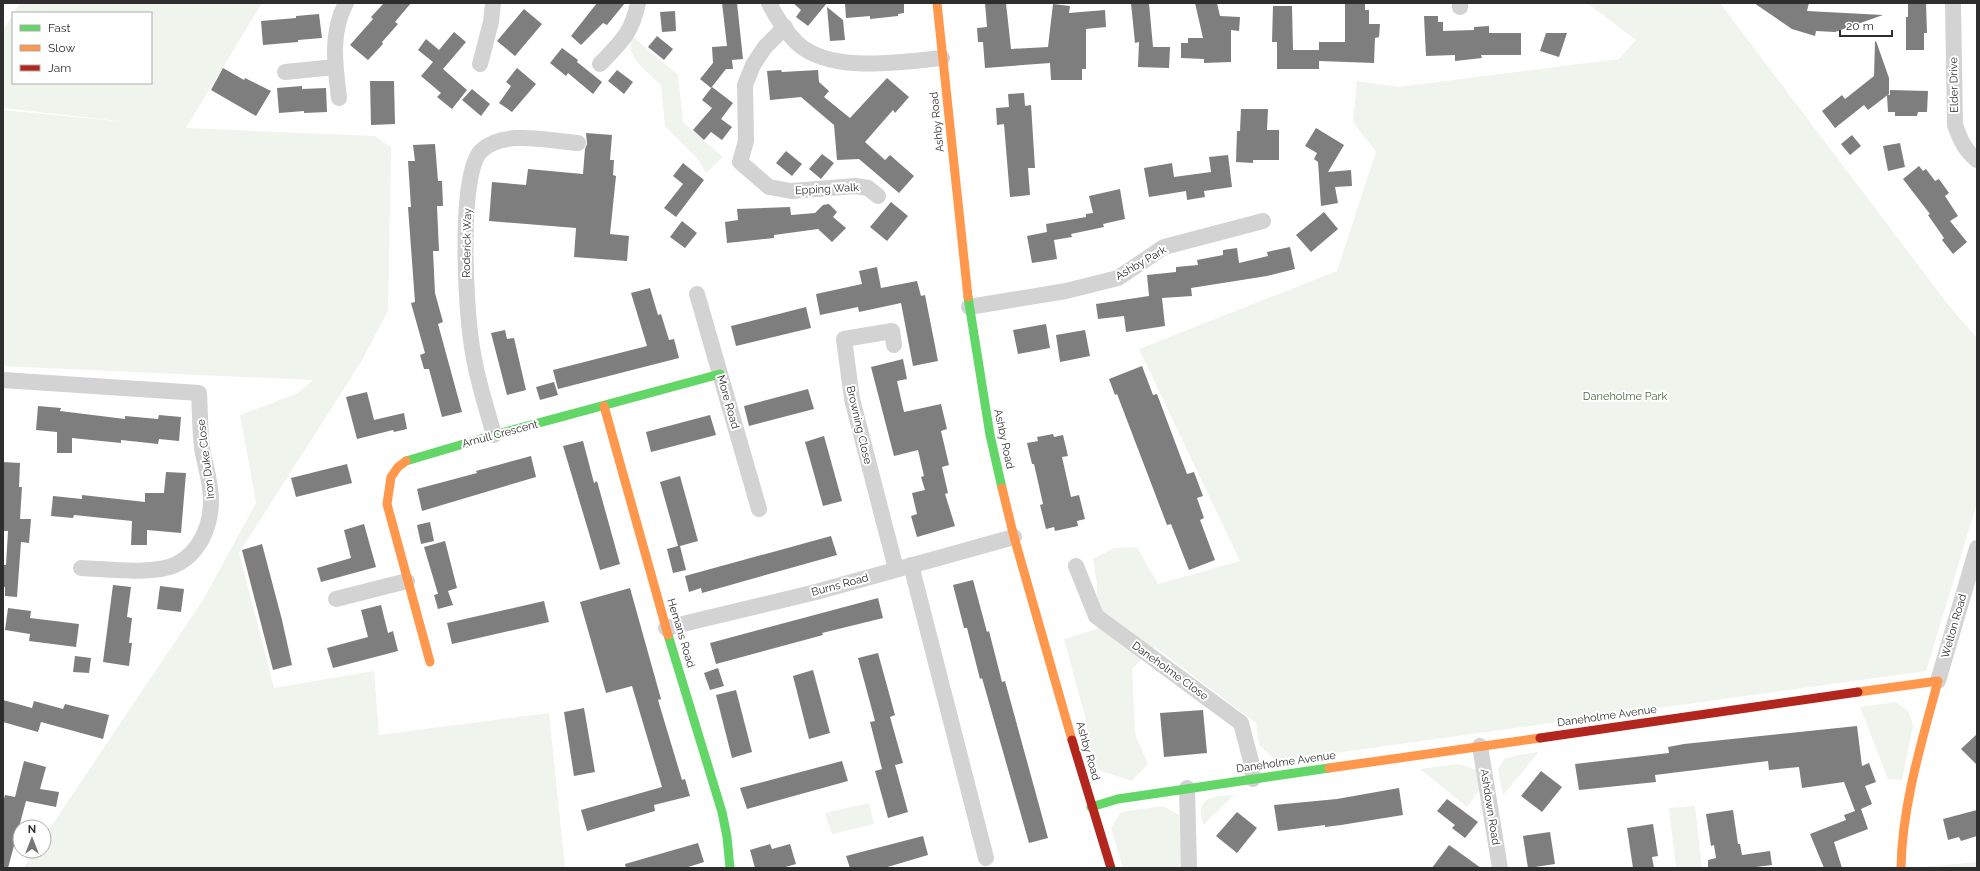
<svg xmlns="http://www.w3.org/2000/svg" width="1980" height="871" viewBox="0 0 1980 871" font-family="Raleway,sans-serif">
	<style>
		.green { fill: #eff4ec }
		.building { fill: #7e7e7e }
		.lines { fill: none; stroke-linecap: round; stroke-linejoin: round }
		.street { stroke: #d3d3d3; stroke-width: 16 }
		.fast { stroke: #63d668; stroke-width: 9 }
		.slow { stroke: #ff974d; stroke-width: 9 }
		.jam { stroke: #b3261e; stroke-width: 9 }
		.labels { text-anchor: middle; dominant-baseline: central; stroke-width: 4; stroke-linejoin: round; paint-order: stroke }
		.street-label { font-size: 11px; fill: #2e2e2e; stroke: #fff }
		.park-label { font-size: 11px; fill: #4a673f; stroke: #fff }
	</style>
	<rect width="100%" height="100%" fill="#fff"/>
	<g class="green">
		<polygon points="20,3 262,3 186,128 375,136 391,147 388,311 361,362 239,553 274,688 374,671 379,735 549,713 565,868 23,868 35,851 44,851 44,837 203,600 256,503 240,415 298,393 313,380 3,366 3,110 136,123 3,108 3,30 13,14 13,83 151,83 151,13 14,13"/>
		<polygon points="1587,3 1720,3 1949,306 1977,338 1977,503 1926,671 1277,761 1259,745 1256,723 1155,647 1132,669 1135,734 1148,764 1132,781 1095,769 1085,717 1064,639 1097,629 1097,584 1093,559 1114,548 1137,547 1158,584 1240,561 1139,349 1337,271 1376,152 1353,122 1357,81 1398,87 1619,59 1636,40"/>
		<path d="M632 36 678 75 683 122 723 157 706 173 698 159 665 126 661 85C647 71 624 57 632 36Z"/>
		<polygon points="1896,702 1908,711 1913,725 1902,780 1888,779 1860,707"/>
		<polygon points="1538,752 1538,753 1503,795 1498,770 1503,760 1514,756"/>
		<polygon points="1459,764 1477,770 1481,787 1467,807 1420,769"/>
		<path d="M1234 795 1203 825C1203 820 1200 813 1201 809 1204 795 1222 796 1234 795Z"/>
		<polygon points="869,803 874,824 832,834 825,813"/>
		<polygon points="1163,806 1179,815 1182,868 1123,868 1111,828 1121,812"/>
		<polygon points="1695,806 1702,868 1676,868 1669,808"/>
		<polygon points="1977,862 1977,868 1922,868 1922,867"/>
	</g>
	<g class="building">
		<polygon points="384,3 411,3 395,22 398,24 382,42 383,44 368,60 350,45 373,19 371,17"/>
		<polygon points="597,3 625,3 607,25 603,23 581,45 571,36"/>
		<polygon points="722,3 737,3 743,59 732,60 733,69 726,69 711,88 700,79 713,63 712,47 727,46"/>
		<polygon points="793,3 827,3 808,26 796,17 801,10"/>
		<polygon points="845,3 904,3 904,13 898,14 898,16 870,19 870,16 846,18"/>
		<polygon points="985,3 1006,3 1011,49 1048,47 1053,4 1070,6 1069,13 1105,10 1106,27 1086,29 1086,69 1082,69 1082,80 1051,80 1050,63 985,68 983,42 978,42 977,28 987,27"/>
		<polygon points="1131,3 1149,3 1153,47 1170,47 1169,68 1138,67 1139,42 1135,43"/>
		<polygon points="1195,3 1217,3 1220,16 1240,17 1239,31 1231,30 1231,62 1204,63 1204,59 1181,58 1181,43 1188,43 1188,38 1203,38"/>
		<polygon points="1345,3 1365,3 1365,10 1369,10 1369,24 1380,24 1379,37 1375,38 1374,63 1319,61 1319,69 1277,69 1277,42 1272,42 1273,6 1292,6 1293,50 1319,50 1319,60 1319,42 1345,42"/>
		<polygon points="1754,3 1809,3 1807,11 1883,15 1835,32 1816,31 1815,36 1792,29"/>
		<polygon points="1908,3 1926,3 1927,33 1924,33 1924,50 1906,50 1906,17 1908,17"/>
		<polygon points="827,7 843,20 845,40 830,41"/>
		<polygon points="524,9 542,24 515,56 497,41"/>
		<polygon points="675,11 676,31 662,32 660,12"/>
		<polygon points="319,14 322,38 298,40 298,42 263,45 261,21 296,18 296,16"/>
		<polygon points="1424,16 1438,16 1438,22 1443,22 1443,31 1474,30 1474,27 1489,26 1489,33 1521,33 1521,55 1481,55 1482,58 1455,61 1455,55 1426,56"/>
		<polygon points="454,32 466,42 443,69 467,90 452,109 437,97 441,93 421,76 433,62 418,50 426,39 439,50"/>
		<polygon points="1546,33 1567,33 1559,57 1540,51"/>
		<polygon points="657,36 673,49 664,60 648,47"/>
		<polygon points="1876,41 1889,78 1889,94 1868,110 1864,105 1835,128 1822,111 1842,95 1845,99 1874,76 1875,42"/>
		<polygon points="562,48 578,60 577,62 602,82 593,94 568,73 566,76 550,63"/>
		<polygon points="223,68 244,80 245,78 271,91 256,116 211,90"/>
		<polygon points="517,68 536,84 512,112 499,103 511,86 506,82"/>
		<polygon points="617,70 633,82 624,94 608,81"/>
		<polygon points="781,70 782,72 818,70 819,82 829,91 824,97 850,118 887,78 909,97 895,113 893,110 865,142 885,160 890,155 914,176 899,193 859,159 837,160 834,125 801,97 770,100 767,71"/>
		<polygon points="370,81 394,81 395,124 371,125"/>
		<polygon points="302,86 302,89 326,88 327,112 304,113 304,111 279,113 277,88"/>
		<polygon points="712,87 733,103 721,119 732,127 722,140 711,132 704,140 693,130 712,108 702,100"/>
		<polygon points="472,89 490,104 481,116 462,100"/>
		<polygon points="1890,90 1928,91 1927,112 1918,112 1917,116 1895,116 1895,112 1888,112 1887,95 1890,95"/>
		<polygon points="1024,93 1025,106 1031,105 1035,168 1028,168 1030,195 1010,197 1004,124 997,125 996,108 1009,107 1008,94"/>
		<polygon points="1241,109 1268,109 1267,130 1279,130 1279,160 1253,160 1253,163 1236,162 1237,131 1240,131"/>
		<polygon points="1316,128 1344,145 1328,172 1351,170 1352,186 1335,187 1338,203 1321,206 1318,162 1314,159 1317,153 1305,146"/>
		<polygon points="586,133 612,135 610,160 614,160 613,175 616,176 610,234 629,236 627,261 574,257 576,228 489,221 492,182 526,185 528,169 583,174 585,149 587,144"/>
		<polygon points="1852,135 1861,146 1850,155 1841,144"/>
		<polygon points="1900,143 1905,167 1888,171 1883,146"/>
		<polygon points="435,144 438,181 442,181 443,206 437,206 439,251 433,251 435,293 443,322 438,324 462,412 442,417 429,369 424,369 420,355 425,353 411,303 415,302 408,207 411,207 408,161 415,161 413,145"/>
		<polygon points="786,151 802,164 792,176 776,163"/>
		<polygon points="822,154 834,163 821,179 809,169"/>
		<polygon points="1228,155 1232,187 1204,191 1205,197 1187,200 1186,191 1149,197 1144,168 1172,163 1174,177 1211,172 1209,157"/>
		<polygon points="683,163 704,180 676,217 664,208 683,184 673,176"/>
		<polygon points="1919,166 1923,171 1926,169 1935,181 1939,179 1949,193 1945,196 1958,216 1950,221 1967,242 1953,254 1942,240 1944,238 1928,215 1930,214 1903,179"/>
		<polygon points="1120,189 1125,219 1103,224 1104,227 1071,234 1072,237 1054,240 1057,259 1032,263 1027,236 1047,232 1046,224 1086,217 1086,214 1093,213 1089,196"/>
		<polygon points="891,202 908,216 887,241 870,227"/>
		<polygon points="829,204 837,212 833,217 846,228 832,242 818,229 774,235 774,238 727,243 725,222 738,220 737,209 790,207 791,215 815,213 823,205"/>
		<polygon points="1324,212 1338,229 1311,252 1296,235"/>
		<polygon points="682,221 697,233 685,248 670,237"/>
		<polygon points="1290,247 1295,269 1267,276 1191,288 1192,296 1162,298 1165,326 1126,332 1124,316 1098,319 1096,304 1149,296 1147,275 1176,272 1176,267 1198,265 1197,260 1223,255 1223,250 1237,248 1239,263 1268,256 1267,252"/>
		<polygon points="877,267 881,288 917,281 921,296 925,295 938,361 913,366 901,303 859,312 858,307 820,315 816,294 862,284 859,271"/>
		<polygon points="650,288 658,315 661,314 669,340 674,339 679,358 558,389 553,370 647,346 631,293"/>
		<polygon points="806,307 811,328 736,346 731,326"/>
		<polygon points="1046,324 1050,348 1018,354 1013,330"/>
		<polygon points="505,330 507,339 514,338 526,390 507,395 491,333"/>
		<polygon points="1085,330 1090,356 1060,362 1056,335"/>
		<polygon points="903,359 907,379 897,381 904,412 941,404 947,429 941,431 949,465 942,467 948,493 945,494 955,526 917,537 911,516 917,514 912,493 925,490 921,477 924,476 918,450 894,456 871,367"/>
		<polygon points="1142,366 1153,395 1157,394 1187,474 1194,472 1203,496 1197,498 1204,518 1200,520 1215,560 1189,570 1171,524 1167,525 1117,394 1115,395 1109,379"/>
		<polygon points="554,382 558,395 540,400 536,387"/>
		<polygon points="808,389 814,409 749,426 744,406"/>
		<polygon points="367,392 374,420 404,413 407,429 394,432 393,430 357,439 346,397"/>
		<polygon points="38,406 61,408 60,411 125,419 125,416 158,419 159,415 181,417 179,441 159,439 158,444 121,440 121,443 72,438 72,453 57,453 57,432 36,430"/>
		<polygon points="710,415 716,435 651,452 646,432"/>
		<polygon points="1053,434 1054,437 1063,435 1068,456 1062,457 1071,497 1079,495 1085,519 1077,521 1078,526 1055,531 1054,527 1046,529 1040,505 1043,504 1034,464 1032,464 1027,443 1038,441 1037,437"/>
		<polygon points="824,436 842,501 823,506 805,442"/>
		<polygon points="583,441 594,483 597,481 620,564 600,570 563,446"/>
		<polygon points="531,456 536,477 422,511 417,489 477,473 476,471"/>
		<polygon points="3,462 20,463 19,487 22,487 20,519 31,519 29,543 21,542 17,597 5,596 5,587 3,587 3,565 6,565 8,531 3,531"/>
		<polygon points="347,464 352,483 296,497 291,478"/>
		<polygon points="166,472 186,473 181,533 147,530 147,545 131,545 132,521 74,515 73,518 51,516 53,496 82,499 82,495 145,502 145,493 164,493"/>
		<polygon points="680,476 698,541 680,546 686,570 673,573 667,549 678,546 660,482"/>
		<polygon points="430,522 434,541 421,544 417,525"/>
		<polygon points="364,524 376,567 321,582 317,568 351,558 344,530"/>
		<polygon points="831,536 837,555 702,593 701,588 689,592 685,576"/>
		<polygon points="445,541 457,588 448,591 453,605 438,609 434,595 447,591 438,594 424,547"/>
		<polygon points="262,544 282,620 292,665 273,670 242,550"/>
		<polygon points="973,580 987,632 989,631 1002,682 1005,681 1048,838 1029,843 982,678 980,679 967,628 964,628 953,585"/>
		<polygon points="113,585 131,587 127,617 132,618 129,643 132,643 129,666 103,662"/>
		<polygon points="160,586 184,589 181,612 157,609"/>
		<polygon points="630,588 661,699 658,700 682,780 685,779 690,796 654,805 655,811 587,831 581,810 662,787 632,686 606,693 580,602"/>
		<polygon points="878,598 883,618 822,633 823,635 716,664 710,643"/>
		<polygon points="544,601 549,622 452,644 447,623"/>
		<polygon points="381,605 388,633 393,631 398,651 333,668 327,648 368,637 361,610"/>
		<polygon points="8,608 31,611 30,618 79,624 76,647 29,641 30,634 5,630"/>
		<polygon points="878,653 895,715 890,717 903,763 895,765 908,812 888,818 875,771 882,769 870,722 875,721 858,658"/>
		<polygon points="75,656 91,658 89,673 73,672"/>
		<polygon points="718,668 724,686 710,690 704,673"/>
		<polygon points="813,670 830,733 809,739 793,676"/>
		<polygon points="736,690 752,752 732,758 716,695"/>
		<polygon points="3,700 32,708 34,701 63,709 65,704 109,715 103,739 41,722 38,732 3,722"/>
		<polygon points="584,708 595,772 574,776 564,712"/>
		<polygon points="1203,710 1207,753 1164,757 1160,713"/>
		<polygon points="1857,726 1862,766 1869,763 1876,782 1865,786 1872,804 1861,809 1868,829 1834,842 1842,868 1824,868 1810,834 1846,820 1844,815 1855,811 1844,782 1802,788 1799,767 1769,770 1768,761 1655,775 1656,782 1579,790 1575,764 1669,753 1668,747 1684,744"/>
		<polygon points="1977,734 1977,765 1961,749"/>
		<polygon points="24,761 46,767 40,789 59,792 56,807 26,801 8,868 3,867 3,803 5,795 15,797"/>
		<polygon points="842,761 848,781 747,809 740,788"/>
		<polygon points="1541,771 1562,787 1542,812 1521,796"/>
		<polygon points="1399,788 1403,815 1341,825 1325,827 1325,825 1278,831 1274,805 1337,799"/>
		<polygon points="1447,799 1478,822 1465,838 1452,828 1455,825 1437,811"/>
		<polygon points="1733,810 1738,844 1740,844 1742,855 1770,851 1772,865 1748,868 1708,868 1708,860 1716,858 1714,845 1711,846 1706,814"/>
		<polygon points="1977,810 1977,836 1961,841 1959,837 1948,840 1943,819"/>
		<polygon points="1237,812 1257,828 1237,853 1216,836"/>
		<polygon points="1653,824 1658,856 1652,857 1654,868 1633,868 1627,828"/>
		<polygon points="1550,832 1555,864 1528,868 1523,836"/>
		<polygon points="923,836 928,855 884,868 850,868 846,856"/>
		<polygon points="698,843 704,862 685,868 626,868 625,864"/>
		<polygon points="770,844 772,849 790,844 796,864 782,868 755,868 750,850"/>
		<polygon points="1449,845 1481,868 1432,868"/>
	</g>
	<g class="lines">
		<g class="street">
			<path d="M769 3C776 17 786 32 797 43 830 74 901 62 942 58"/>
			<path d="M1953 3 1955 125C1960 139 1965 151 1977 160"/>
			<polyline points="1460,7 1460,3"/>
			<polyline points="785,27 765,47 753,65 745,85 746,141 740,162 769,187 791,191 855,186 868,188 878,196"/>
			<polyline points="480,64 491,22 493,3"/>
			<path d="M600 64C621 42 632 33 638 3"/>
			<polyline points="285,72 335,67"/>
			<path d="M339 98C335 65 330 33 346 3"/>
			<polyline points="697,294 759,509"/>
			<polyline points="969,307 1066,291 1118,278 1164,247 1263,221"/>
			<polyline points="894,345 892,331 844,339 852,399 896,569"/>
			<path d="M3 380 199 393C200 412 200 430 202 448 205 465 211 483 211 500 211 526 200 553 175 565 151 575 107 569 81 568"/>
			<path d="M494 435C485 403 475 372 471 340 466 306 458 175 481 151 503 129 550 141 578 143"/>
			<polyline points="911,565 986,858"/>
			<polyline points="1076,566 1096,616 1241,723 1252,765 1253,779"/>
			<polyline points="336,599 407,581"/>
			<polyline points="666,628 816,592 1014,537"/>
			<polyline points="1938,681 1977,548"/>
			<polyline points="1480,746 1500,868"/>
			<polyline points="1187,788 1189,868"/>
		</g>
		<g class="fast">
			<polyline points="968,297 990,435 1002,488"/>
			<polyline points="406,461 494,435 720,374"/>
			<polyline points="668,635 722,812 727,837 730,868"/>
			<polyline points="1091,807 1118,799 1329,768"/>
		</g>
		<g class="slow">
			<polyline points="937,3 968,297"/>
			<polyline points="604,406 668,635"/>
			<polyline points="406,461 398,467 391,477 387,504 430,662"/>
			<polyline points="1002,488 1014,537 1072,740"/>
			<path d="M1858 692 1938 681C1922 741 1902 805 1901 868"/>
			<polyline points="1329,768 1540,738"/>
		</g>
		<g class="jam">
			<polyline points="1540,738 1858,692"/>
			<polyline points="1072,740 1111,868"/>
		</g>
	</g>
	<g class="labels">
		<g class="street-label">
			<text transform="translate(1954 85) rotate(-91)">Elder Drive</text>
			<text transform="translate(937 122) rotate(-96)">Ashby Road</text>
			<text transform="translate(827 189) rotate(-3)">Epping Walk</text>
			<text transform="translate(467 243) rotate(-89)">Roderick Way</text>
			<text transform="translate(1141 263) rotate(-30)">Ashby Park</text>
			<text transform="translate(728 402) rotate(74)">More Road</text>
			<text transform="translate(859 425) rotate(77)">Browning Close</text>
			<text transform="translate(500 434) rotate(-15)">Arnull Crescent</text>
			<text transform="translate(1004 439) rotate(78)">Ashby Road</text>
			<text transform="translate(206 459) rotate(-97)">Iron Duke Close</text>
			<text transform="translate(840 585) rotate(-15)">Burns Road</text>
			<text transform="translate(1954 626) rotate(-74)">Welton Road</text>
			<text transform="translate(681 633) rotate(73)">Hemans Road</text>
			<text transform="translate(1170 671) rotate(36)">Daneholme Close</text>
			<text transform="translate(1607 716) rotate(-8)">Daneholme Avenue</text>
			<text transform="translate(1088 751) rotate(74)">Ashby Road</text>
			<text transform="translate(1286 762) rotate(-8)">Daneholme Avenue</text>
			<text transform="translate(1490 807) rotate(81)">Ashdown Road</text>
		</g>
		<g class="park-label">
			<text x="1625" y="396">Daneholme Park</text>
		</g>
	</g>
	<rect width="1980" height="871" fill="none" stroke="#2e2e2e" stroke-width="8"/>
	<rect x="12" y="12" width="140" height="72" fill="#ffffff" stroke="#ababab"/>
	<rect x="20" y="25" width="20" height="6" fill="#63d668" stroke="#ababab"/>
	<text x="48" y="32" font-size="12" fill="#2e2e2e">Fast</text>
	<rect x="20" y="45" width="20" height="6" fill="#ff974d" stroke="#ababab"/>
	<text x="48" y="52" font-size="12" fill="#2e2e2e">Slow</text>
	<rect x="20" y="65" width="20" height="6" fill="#b3261e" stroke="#ababab"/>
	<text x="48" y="72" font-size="12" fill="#2e2e2e">Jam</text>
	<g transform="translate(32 839)"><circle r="19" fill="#ffffff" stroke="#ababab"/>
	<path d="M0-3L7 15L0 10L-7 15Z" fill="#777777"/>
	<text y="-6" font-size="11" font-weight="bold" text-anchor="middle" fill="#2e2e2e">N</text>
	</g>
	<path d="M1840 30v6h52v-6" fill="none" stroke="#2e2e2e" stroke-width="2"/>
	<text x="1846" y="30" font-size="12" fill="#2e2e2e" stroke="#ffffff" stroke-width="3" paint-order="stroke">20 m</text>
</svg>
